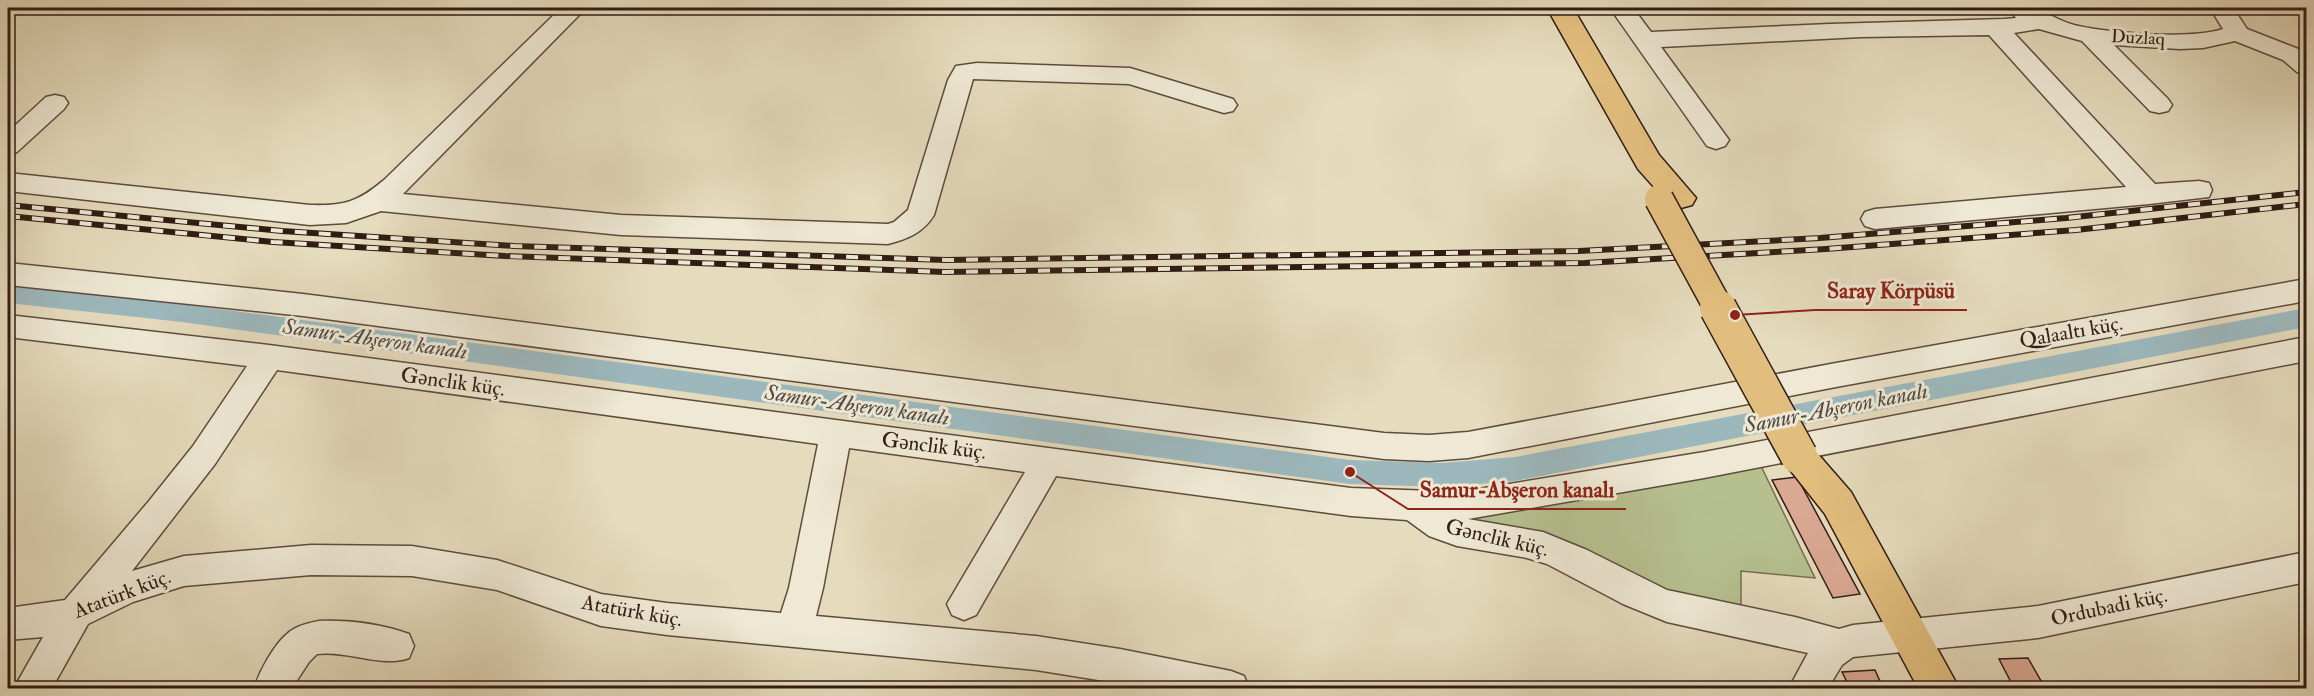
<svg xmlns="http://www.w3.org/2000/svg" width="2314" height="696" viewBox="0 0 2314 696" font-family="'IM FELL Double Pica',serif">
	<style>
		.green { fill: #b6c08f; stroke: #746e52; stroke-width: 1.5 }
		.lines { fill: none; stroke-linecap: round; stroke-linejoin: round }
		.canal { fill: #9cb8bd; fill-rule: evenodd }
		.building { fill: #daa893; stroke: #311c14; stroke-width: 1.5 }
		.minor-casing { stroke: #5e4c3e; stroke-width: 3 }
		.major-casing { stroke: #311c14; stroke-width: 3 }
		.minor { fill: #eee8d4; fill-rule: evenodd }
		.major { fill: #e2be7e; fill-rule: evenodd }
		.rail-casing { stroke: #311c14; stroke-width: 6 }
		.rail { stroke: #eee8d4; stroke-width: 4; stroke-dasharray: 12; stroke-linecap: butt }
		.major-bridge-far1-casing { stroke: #311c14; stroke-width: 31; stroke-linecap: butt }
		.major-bridge-casing { stroke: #311c14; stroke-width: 39; stroke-linecap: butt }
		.major-bridge-far1 { stroke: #e2be7e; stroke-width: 28 }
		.major-bridge { stroke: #e2be7e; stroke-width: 36 }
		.labels { text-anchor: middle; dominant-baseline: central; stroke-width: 6; stroke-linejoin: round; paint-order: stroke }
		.far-street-label { font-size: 18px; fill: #311c14; stroke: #eee8d4 }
		.street-label { font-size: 21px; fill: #311c14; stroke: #eee8d4 }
		.water-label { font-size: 22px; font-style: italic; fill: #514b47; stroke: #eee8d4 }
		.leader { fill: none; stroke: #8f2418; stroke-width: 2 }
		.callout-dot { fill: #8f2418; stroke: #eee8d4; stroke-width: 2 }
		.callout-label { font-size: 22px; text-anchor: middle; font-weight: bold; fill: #8f2418; stroke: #eee8d4; stroke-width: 6; stroke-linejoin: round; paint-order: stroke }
	</style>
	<rect width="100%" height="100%" fill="#e5dbbd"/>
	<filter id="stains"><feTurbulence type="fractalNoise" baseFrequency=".00333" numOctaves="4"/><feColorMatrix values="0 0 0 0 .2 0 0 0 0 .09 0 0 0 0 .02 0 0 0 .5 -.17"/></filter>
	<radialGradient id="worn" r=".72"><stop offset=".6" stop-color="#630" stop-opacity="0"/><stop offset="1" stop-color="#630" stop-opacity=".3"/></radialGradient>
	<polygon class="green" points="1761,466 1815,578 1741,571 1741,608 1685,598 1644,579 1473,524 1472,510"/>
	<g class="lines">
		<polygon class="canal" points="8,285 182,304 1350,460 1442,463 1515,457 2306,308 2306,327 1515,481 1442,487 1350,484 182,322 8,303"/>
	</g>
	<g class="building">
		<polygon points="1797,477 1860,594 1833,598 1772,480"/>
		<polygon points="2028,658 2045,688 2014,688 1999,659"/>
		<polygon points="1875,670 1883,688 1850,688 1842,672"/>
	</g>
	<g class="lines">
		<g class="minor-casing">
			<g id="minor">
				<path d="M561 8H586L403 194 621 215 888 224 894 222 908 210 948 80 956 66 977 63 1130 68 1233 99 1237 105 1233 111 1224 113 1129 84 973 79 934 215C923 233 907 239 888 244L621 235 381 211 346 223 310 225 8 191V173L310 205C344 206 358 202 384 180Z"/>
				<path d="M1610 8H1633L1651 32 1830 24 2005 19 2016 18 2013 14 2017 9C2036 4 2055 20 2074 25 2108 33 2190 40 2223 29L2210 8H2233L2247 29 2301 50 2306 54V74L2297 72 2283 60 2235 41 2203 48 2180 49 2114 45 2168 99 2172 105 2168 111 2159 113 2150 111 2082 41 2039 29 2014 33 2155 184 2199 181 2209 183 2212 190 2209 197 2149 204 1875 229 1865 226 1861 219 1865 212 1875 209 2126 187 1989 35 1861 37 1661 47 1729 140 1725 146 1716 149 1707 146Z"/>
				<polygon points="55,95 64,97 68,103 64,109 17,152 8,155 8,132 46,97"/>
				<polygon points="8,263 303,294 1384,433 1429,435 1468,432 1836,363 2306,279 2306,301 1836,387 1468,458 1429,461 1384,459 303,316 8,285"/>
				<path d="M8 315 269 345 1351 488 1460 492 1704 452 2306 337V361L1704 478 1468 519 1543 532 1587 550 1667 590 1795 617 1839 629 1853 625 2038 606 2306 552V582L2038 638 1853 657 1842 665 1828 688H1789L1808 653 1667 622 1623 604 1547 564 1527 558 1457 546 1429 536 1407 520 1351 516 1056 476 976 615 964 620 952 615 947 604 1025 472 849 448 823 588 816 616 1036 636 1120 649 1231 671 1244 676 1249 688H1148L1036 670 667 635 601 626 497 590 412 576 311 575 184 586 133 602 88 624 52 688H14L43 637 8 640V608L65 600 149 501 193 446 247 366 8 337ZM277 370 818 444 789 588 781 613 667 603 601 594 497 560 412 546 311 545 184 556 132 571 215 464Z"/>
				<path d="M319 621C348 620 381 624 409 634L414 646 409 658C382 668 347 650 317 654L309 662 292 688H254C260 671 273 646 287 634 295 626 308 623 319 621Z"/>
			</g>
		</g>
		<g class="major-casing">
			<g id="major">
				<polygon points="1547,8 1573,8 1659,155 1696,198 1692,205 1681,208 1670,205 1638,169"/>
				<polygon points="1799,441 1811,446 1851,492 1959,688 1918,688 1825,514 1787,466 1781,456 1787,446"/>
			</g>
		</g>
		<use href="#minor" class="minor"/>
		<use href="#major" class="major"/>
		<g class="rail-casing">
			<g id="rail">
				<polyline points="8,205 282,231 514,246 946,260 1579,251 1820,238 2066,218 2306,192"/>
				<polyline points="8,216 273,242 505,256 945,272 1585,263 1826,249 2076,230 2306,204"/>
			</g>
		</g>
		<use href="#rail" class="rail"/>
		<g class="major-bridge-far1-casing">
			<polyline id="major-bridge-far1" points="1659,199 1719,309"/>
		</g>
		<g class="major-bridge-casing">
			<polyline id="major-bridge" points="1718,308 1799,456"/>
		</g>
		<use href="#major-bridge-far1" class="major-bridge-far1"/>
		<use href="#major-bridge" class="major-bridge"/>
	</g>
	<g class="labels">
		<g class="far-street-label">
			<text transform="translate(2138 38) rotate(3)">Duzlaq</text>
		</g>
		<g class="street-label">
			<text transform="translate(2071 332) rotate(-10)">Qalaaltı küç.</text>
			<text transform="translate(453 382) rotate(8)">Gənclik küç.</text>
			<text transform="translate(934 446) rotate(7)">Gənclik küç.</text>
			<text transform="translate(1497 538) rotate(13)">Gənclik küç.</text>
			<text transform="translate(122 594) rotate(-21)">Atatürk küç.</text>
			<text transform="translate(2109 607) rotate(-12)">Ordubadi küç.</text>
			<text transform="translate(632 611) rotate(10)">Atatürk küç.</text>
		</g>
		<g class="water-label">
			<text transform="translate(375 339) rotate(8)">Samur-Abşeron kanalı</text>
			<text transform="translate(857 405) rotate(8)">Samur-Abşeron kanalı</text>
			<text transform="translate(1836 408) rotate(-11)">Samur-Abşeron kanalı</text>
		</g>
	</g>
	<path class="leader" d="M1735 315L1815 310H1967M1350 472L1408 509H1626"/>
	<g class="callout-dot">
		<circle cx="1735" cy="315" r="6"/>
		<circle cx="1350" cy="472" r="6"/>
	</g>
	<g class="callout-label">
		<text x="1891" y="298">Saray Körpüsü</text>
		<text x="1517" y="497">Samur-Abşeron kanalı</text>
	</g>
	<rect width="2314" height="696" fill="none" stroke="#e5dbbd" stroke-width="30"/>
	<rect x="9" y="9" width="2296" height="678" fill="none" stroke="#311c14" stroke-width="3"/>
	<rect x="15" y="15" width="2284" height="666" fill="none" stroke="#311c14" stroke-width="1.5"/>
	<rect width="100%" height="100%" filter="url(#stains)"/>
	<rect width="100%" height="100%" fill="url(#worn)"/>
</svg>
